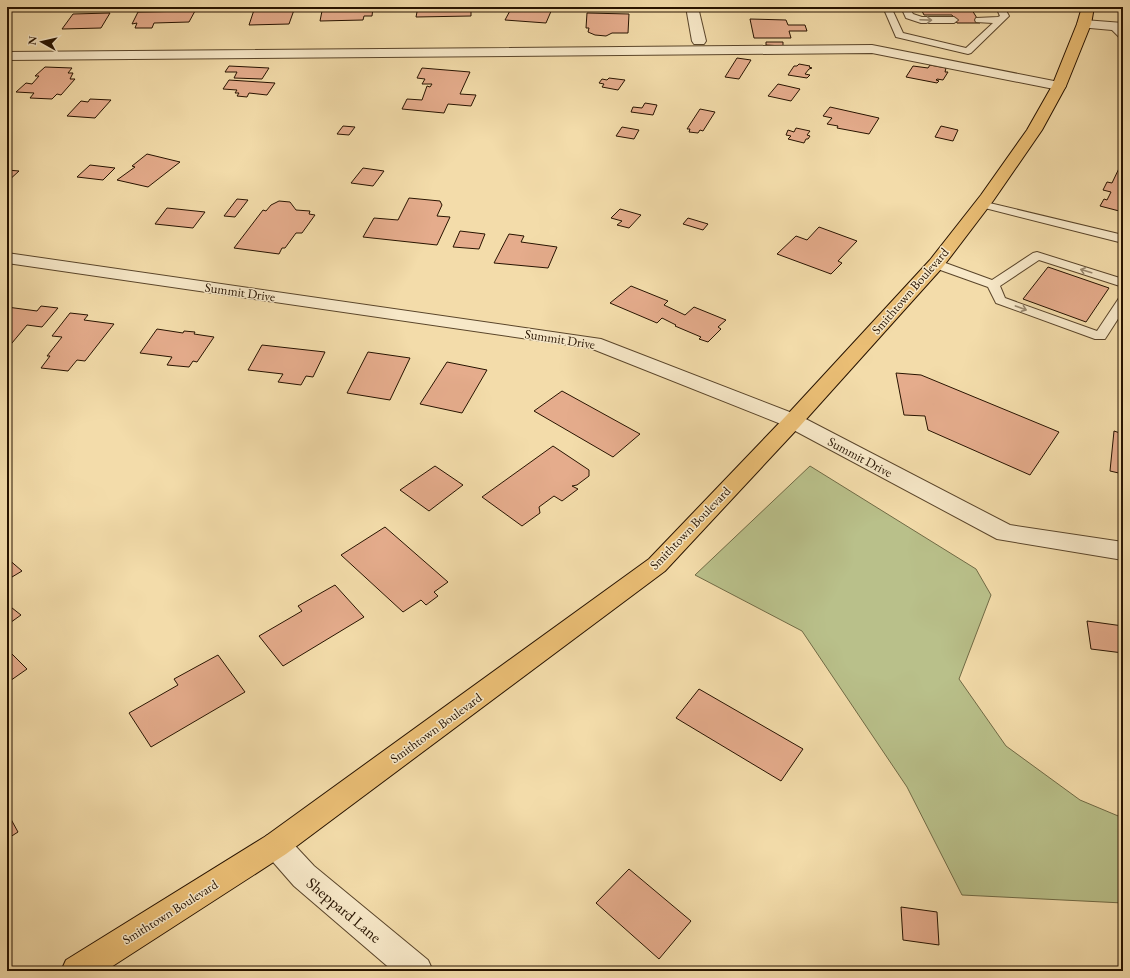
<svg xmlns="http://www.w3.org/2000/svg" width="1130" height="978" viewBox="0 0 1130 978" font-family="'EB Garamond',serif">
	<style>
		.green { fill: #b9c08a; stroke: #706a45 }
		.building { fill: #e5ac8c; stroke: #271300 }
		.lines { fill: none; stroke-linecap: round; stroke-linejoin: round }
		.service-casing { stroke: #5a452a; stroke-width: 2 }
		.minor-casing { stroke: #5a452a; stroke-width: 2 }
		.primary-casing { stroke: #271300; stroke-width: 2 }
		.service { fill: #f7e8c8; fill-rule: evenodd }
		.minor { fill: #f7e8c8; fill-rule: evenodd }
		.primary { fill: #eabe75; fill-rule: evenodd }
		.oneway { stroke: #99886e }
		.labels { text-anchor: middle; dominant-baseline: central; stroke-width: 3; stroke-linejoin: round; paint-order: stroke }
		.street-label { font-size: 13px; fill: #271300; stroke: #f7e8c8 }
		.near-street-label { font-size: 16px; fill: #271300; stroke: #f7e8c8 }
	</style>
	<rect width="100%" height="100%" fill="#f3dcaa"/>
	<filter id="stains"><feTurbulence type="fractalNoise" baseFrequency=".005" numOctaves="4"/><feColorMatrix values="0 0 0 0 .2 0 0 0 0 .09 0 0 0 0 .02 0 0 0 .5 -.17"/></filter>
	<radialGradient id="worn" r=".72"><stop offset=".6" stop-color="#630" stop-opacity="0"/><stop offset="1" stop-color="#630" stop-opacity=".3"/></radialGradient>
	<polygon class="green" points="810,466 976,569 991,595 959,679 1006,746 1080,800 1123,818 1123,903 962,895 907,787 802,631 695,575"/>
	<g class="building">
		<polygon points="418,7 471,7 471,16 416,17"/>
		<polygon points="512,7 525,7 552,9 546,23 505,20"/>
		<polygon points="920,7 977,7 979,10 972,10 980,23 957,23 952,15 924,15"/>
		<polygon points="337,8 373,8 372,16 364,16 363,20 320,21 322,11 337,11"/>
		<polygon points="254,10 294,10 289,24 249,25"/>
		<polygon points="195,11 189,22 154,23 152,28 135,28 137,23 132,24 138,12"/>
		<polygon points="110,13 101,28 62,29 73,14"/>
		<polygon points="587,13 629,14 628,33 612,33 606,36 595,35 588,32 589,28 586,28"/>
		<polygon points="750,19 786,20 788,25 805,25 807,31 789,31 791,38 754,38"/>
		<polygon points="766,42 783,42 783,46 766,45"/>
		<polygon points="737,58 751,60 739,79 725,77"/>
		<polygon points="799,64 810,66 809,67 812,68 809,69 805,74 810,75 807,78 788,75 794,66 797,66"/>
		<polygon points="930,65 946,68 945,72 948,72 943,80 937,79 936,80 939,81 937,83 906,77 913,66 928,68"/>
		<polygon points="229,66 269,68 262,79 234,78 237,72 225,72"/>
		<polygon points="45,67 72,68 68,73 73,73 70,79 75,79 61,95 57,94 52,99 30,98 34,93 16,92 26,83 32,84 39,76 35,76"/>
		<polygon points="422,68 470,72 460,94 476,95 471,106 448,104 444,113 402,109 407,99 422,100 427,86 430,87 432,84 422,84 425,79 417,78"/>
		<polygon points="609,78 625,80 618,90 602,87 604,84 599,83 602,79 607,80"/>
		<polygon points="229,80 275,83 267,95 249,93 247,97 237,96 239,93 235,93 237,90 223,89"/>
		<polygon points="778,84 800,89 791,101 768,96"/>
		<polygon points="90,99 111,100 95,118 67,116 81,101 88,102"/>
		<polygon points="645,103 657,105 653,115 631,112 633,107 642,108"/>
		<polygon points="830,107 879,118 869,134 837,128 838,126 827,124 832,118 823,116"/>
		<polygon points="700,109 715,112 703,131 700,130 698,133 689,132 690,129 687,129"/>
		<polygon points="343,126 355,127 349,135 337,134"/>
		<polygon points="941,126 958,130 953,141 935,137"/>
		<polygon points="622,127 639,130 634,139 616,136"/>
		<polygon points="796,128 810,131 807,135 810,136 808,139 806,139 804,143 788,139 791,136 786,135 788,130 794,132"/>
		<polygon points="147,154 180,162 148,187 117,180 135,167 132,166"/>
		<polygon points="1123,160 1123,212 1100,206 1104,199 1107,200 1111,192 1103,190 1107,182 1112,183"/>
		<polygon points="90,165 115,168 103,180 77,177"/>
		<polygon points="363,168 384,171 373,186 351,183"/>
		<polygon points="7,170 19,171 7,182"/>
		<polygon points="409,198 440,201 442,205 437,216 450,217 437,245 363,237 374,218 398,220"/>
		<polygon points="237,199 248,200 235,217 224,216"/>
		<polygon points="279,201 290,202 296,210 310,211 309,214 315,215 302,233 296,233 285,248 282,248 279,254 234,248 263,210 266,211 271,205"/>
		<polygon points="167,208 205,212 193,228 155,224"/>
		<polygon points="620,209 641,215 629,228 617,225 622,221 611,218"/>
		<polygon points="688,218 708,224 703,230 683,224"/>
		<polygon points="819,227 857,241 838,261 842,263 831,274 777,254 796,236 807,240"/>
		<polygon points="460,231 485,234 479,249 453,247"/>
		<polygon points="509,234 524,236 521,242 557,247 548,268 494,263"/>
		<polygon points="1048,267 1109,288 1086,322 1023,299"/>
		<polygon points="631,286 668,301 664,305 685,315 694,307 726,320 718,327 721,329 708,342 699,339 701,337 675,326 676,325 662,318 657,323 610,303"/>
		<polygon points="41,306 58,308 42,327 27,325 7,349 7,307 37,311"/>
		<polygon points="70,313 88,315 84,320 114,324 85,361 77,360 68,371 41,368 50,356 47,356 62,337 52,336"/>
		<polygon points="157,329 183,333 184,331 195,332 194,334 214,337 197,362 193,361 189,367 167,365 172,357 140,353"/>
		<polygon points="262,345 325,352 313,377 306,376 301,385 278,382 283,374 248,370"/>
		<polygon points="368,352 410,358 390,400 347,393"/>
		<polygon points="447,362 487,370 462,413 420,404"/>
		<polygon points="896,373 921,375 1059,432 1030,475 928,430 925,416 904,415"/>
		<polygon points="562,391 640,434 613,457 534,411"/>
		<polygon points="1114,431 1123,434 1123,474 1110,471"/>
		<polygon points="553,446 589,470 589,476 577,485 572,486 578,489 562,501 554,496 539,507 540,513 522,526 482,497"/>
		<polygon points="435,466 463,485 429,511 400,490"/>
		<polygon points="385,527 448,582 434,592 438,596 426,605 421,600 403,612 341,555"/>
		<polygon points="7,558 22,571 7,580"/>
		<polygon points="335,585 364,617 283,666 259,636 302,611 298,606"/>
		<polygon points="7,604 21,615 7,625"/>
		<polygon points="1087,621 1123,626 1123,653 1091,649"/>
		<polygon points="7,649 27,669 7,683"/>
		<polygon points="218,655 245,692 151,747 129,713 178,685 174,679"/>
		<polygon points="699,689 803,749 781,781 676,718"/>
		<polygon points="7,812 18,832 7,839"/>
		<polygon points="629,869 691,921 659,959 596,903"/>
		<polygon points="901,907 937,912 939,945 903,940"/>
	</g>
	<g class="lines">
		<g class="service-casing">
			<g id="service">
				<polygon points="883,7 891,7 903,33 966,48 993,23 976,22 975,20 976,18 998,17 1000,16 996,7 1004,7 1009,16 971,53 968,54 896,37"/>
				<polygon points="901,7 909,7 913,14 922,17 954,17 958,20 954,23 921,23 906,18"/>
				<polygon points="1113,24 1123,31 1123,39 1120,38 1109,27"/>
				<polygon points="981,201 1123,235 1123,243 977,206 975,204 977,202"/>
				<polygon points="1037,252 1123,279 1123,287 1039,260 1000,286 1005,298 1097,331 1119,298 1123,297 1123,311 1105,339 1095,339 996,303 988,287 932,267 930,264 932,261 940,261 992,280 1033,253"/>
			</g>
		</g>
		<g class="minor-casing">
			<g id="minor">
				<polygon points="686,7 698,7 706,41 704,44 694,44 692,41"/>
				<polygon points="1084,20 1123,23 1123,31 1079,27 1077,24 1079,21"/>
				<polygon points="872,45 1059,82 1064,83 1066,86 1064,89 1059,90 872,53 7,60 7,52"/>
				<polygon points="7,253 601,339 800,416 1010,525 1123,542 1123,560 997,539 786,426 590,348 7,263"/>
				<polygon points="276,832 286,836 314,866 428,960 433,971 393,971 294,886 266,854 262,845 266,836"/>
			</g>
		</g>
		<g class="primary-casing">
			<polygon id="primary" points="1082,7 1094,7 1091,24 1066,86 1042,130 993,201 942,268 800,426 665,571 286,854 105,971 61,971 66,960 266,836 649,559 786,416 930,260 981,195 1027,130 1052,86 1077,24"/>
		</g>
		<use href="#service" class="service"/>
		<use href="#minor" class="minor"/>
		<use href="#primary" class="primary"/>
	</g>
	<defs><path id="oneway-shaft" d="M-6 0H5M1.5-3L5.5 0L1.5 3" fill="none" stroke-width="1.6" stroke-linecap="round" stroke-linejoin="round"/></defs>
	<g class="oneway">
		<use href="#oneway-shaft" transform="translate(926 20) rotate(2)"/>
		<use href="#oneway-shaft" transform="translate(1086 271) rotate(-163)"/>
		<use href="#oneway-shaft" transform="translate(1021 308) rotate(20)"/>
	</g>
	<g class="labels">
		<g class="street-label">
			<text transform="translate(910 291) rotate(-49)">Smithtown Boulevard</text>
			<text transform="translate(240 292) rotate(8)">Summit Drive</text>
			<text transform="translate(560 339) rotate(9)">Summit Drive</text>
			<text transform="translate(860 457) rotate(28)">Summit Drive</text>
			<text transform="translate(690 528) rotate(-46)">Smithtown Boulevard</text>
			<text transform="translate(436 728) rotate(-36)">Smithtown Boulevard</text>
			<text transform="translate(170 912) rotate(-32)">Smithtown Boulevard</text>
		</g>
		<g class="near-street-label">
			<text transform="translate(344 910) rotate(40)">Sheppard Lane</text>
		</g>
	</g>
	<rect width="1130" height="978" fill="none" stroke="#f3dcaa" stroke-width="24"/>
	<rect x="8" y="8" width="1114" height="962" fill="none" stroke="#271300" stroke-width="2"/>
	<rect x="12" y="12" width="1106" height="954" fill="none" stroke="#271300"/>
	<g transform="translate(42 42) rotate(278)" stroke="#f7e8c8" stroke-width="3" paint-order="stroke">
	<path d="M0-3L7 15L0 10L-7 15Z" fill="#271300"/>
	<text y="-6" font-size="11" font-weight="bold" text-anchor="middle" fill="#271300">N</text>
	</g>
	<rect width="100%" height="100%" filter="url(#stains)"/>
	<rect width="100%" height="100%" fill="url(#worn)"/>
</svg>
